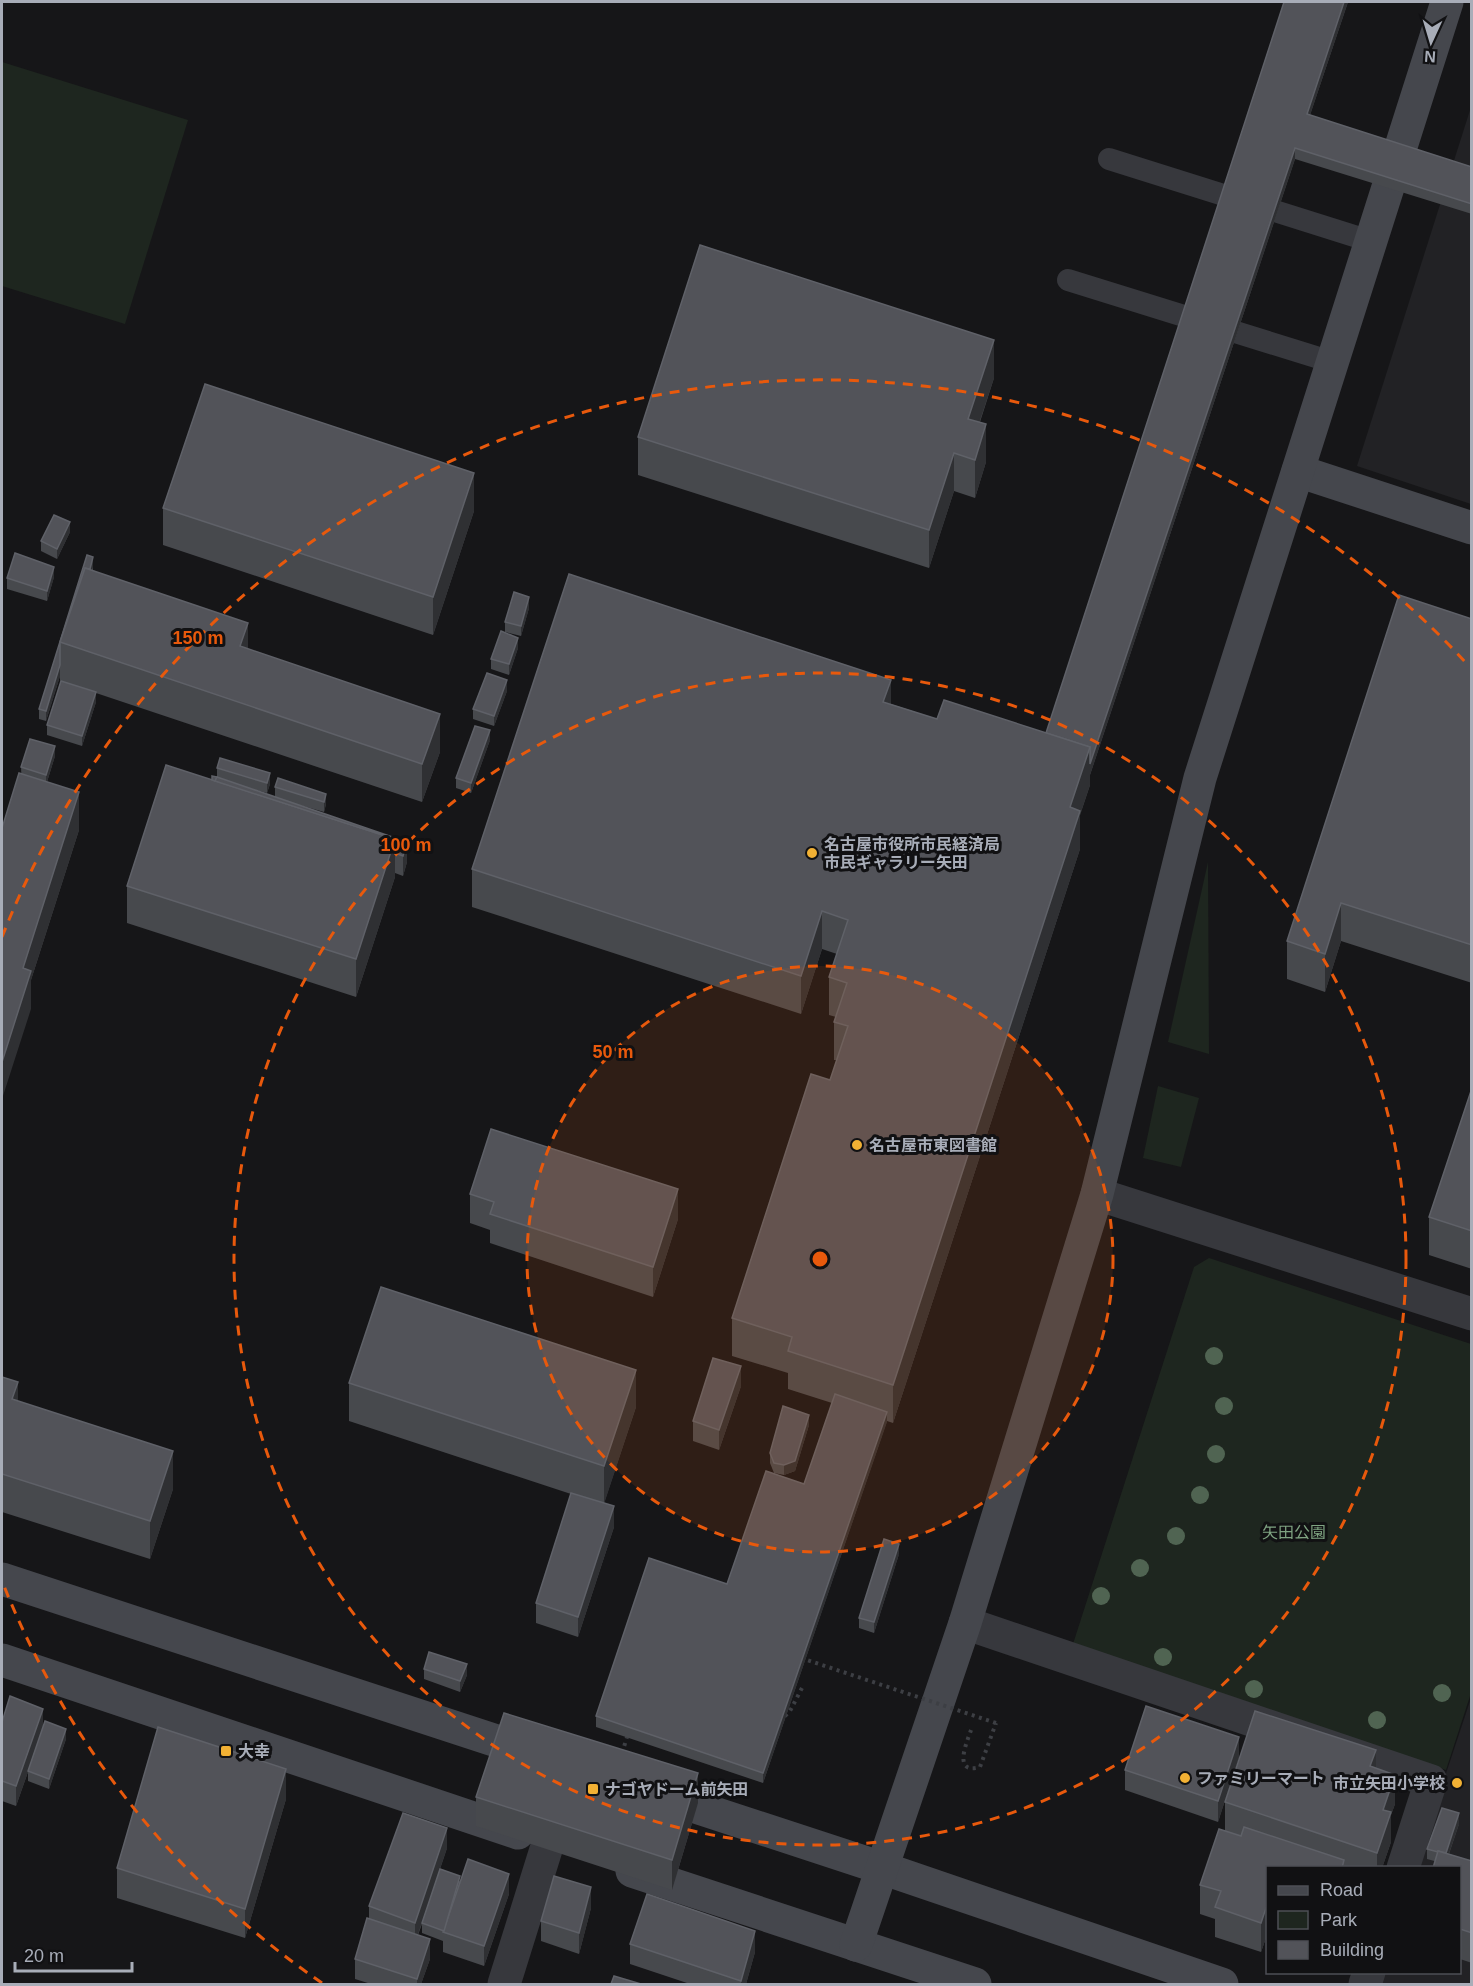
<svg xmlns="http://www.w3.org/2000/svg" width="1473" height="1986" viewBox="0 0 1473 1986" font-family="Arial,'Noto Sans JP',sans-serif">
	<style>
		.built { fill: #222225 }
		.green { fill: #1e261f }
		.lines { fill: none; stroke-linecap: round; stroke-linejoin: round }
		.path { stroke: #3d3f44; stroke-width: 4; stroke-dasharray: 3 4.5; stroke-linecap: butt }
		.lane { stroke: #37383d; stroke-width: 22 }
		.street { stroke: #37383d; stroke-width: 33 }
		.secondary { stroke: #45474d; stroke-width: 33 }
		.path-bridge { stroke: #3d3f44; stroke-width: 4; stroke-dasharray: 3 4.5; stroke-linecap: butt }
		.tree { fill: #506452 }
		.wall { fill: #47494d }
		.shaded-wall { fill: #2f3033 }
		.building { fill: #525359; stroke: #5f6168; stroke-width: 1.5 }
		.ring { fill: none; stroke: #e8590c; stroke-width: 3; stroke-dasharray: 10 8 }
		.poi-dot { fill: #f2b134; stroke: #111113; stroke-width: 2 }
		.labels { text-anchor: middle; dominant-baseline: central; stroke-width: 6; stroke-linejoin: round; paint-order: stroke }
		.poi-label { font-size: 16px; font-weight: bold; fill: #a8adb8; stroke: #111113; text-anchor: start }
		.park-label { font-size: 16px; fill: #7fa381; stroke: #111113 }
		.centre { fill: #e8590c; stroke: #111113; stroke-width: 3 }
		.ring-label { font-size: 18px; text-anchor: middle; font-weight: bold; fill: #e8590c; stroke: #111113; stroke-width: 6; stroke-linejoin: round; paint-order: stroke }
	</style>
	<rect width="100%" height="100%" fill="#161618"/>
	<g class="built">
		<polygon points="1471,107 1471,504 1357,466"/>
		<polygon points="1471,1698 1471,1984 1376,1984 1380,1973 1460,1972 1460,1868 1415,1867"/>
	</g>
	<g class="green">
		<polygon points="2,62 188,120 125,324 2,286"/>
		<polygon points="1208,862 1209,1054 1168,1042"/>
		<polygon points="1158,1086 1199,1098 1181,1167 1143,1158"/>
		<polygon points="1209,1258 1471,1344 1471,1693 1446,1770 1073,1644 1194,1267"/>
	</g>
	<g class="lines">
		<g class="path">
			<polyline points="785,1716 790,1711 803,1686"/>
			<path d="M971 1730C967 1742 952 1775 980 1767L996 1723"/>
		</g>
		<g class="lane">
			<polyline points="1109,159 1370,241"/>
			<polyline points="1068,280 1332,362"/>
		</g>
		<g class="street">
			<polyline points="1097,1194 1472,1314"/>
			<polyline points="965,1623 1431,1781 1403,1868"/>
			<polyline points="504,1984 548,1843"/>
			<polyline points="1365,1984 1369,1972"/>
		</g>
		<g class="secondary">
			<polyline points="1298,471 1472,528"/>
			<polyline points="2,1579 536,1754"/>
			<polyline points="2,1660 518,1833"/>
			<polyline points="653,1793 882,1868 1222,1984"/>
			<polyline points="632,1871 975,1984"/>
			<polyline points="856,1945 965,1623 1097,1194 1200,778 1447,2"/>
		</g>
		<g class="path-bridge">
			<polyline points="801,1658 996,1723"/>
			<polyline points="622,1753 628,1734"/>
		</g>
	</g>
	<g class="tree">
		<circle cx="1214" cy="1356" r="9"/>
		<circle cx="1224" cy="1406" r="9"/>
		<circle cx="1216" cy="1454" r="9"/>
		<circle cx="1200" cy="1495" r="9"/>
		<circle cx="1176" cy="1536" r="9"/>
		<circle cx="1140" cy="1568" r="9"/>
		<circle cx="1101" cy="1596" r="9"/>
		<circle cx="1163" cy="1657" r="9"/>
		<circle cx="1254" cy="1689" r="9"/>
		<circle cx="1442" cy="1693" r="9"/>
		<circle cx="1377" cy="1720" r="9"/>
	</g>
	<g class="wall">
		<polygon points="1284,2 1348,2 1310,115 1472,167 1472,214 1295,159 1090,775 1090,785 1080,815 1080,849 893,1423 887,1421 763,1783 596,1727 596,1716 727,1584 804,1484 832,1403 788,1389 788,1373 732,1356 732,1318 830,1080 837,1060 834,1060 834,1022 836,1017 829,1015 829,977 837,954 822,949 801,1014 472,907 472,869 891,704 937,719 1046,733"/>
		<polygon points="1472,287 1472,320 1470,320 1470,291"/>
		<polygon points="994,378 980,422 986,462 975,498 954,491 929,568 638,475 638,437"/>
		<polygon points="163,508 474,511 433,635 163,545"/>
		<polygon points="70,532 57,559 41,551 41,541"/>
		<polygon points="87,555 93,567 93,570 248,649 440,752 422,802 96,693 96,702 82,746 47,735 47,725 61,681 60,680 60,676 46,721 39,719 39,709"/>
		<polygon points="54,577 47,601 7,589 7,578"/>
		<polygon points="529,608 521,636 505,632 505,622"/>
		<polygon points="1472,619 1472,983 1341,941 1325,992 1287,979 1287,941"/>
		<polygon points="518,648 509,675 491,669 491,659"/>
		<polygon points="507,691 494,726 473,719 473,709"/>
		<polygon points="490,740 471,793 456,788 456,778"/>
		<polygon points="55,756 47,782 79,830 31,980 31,1009 21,767"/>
		<polygon points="217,768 270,784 267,793 249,788 275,797 275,787 326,794 326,804 324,812 296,804 407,842 407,862 403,876 395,873 395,877 356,997 127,923 127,886 212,780 217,777"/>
		<polygon points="1472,1088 1472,1269 1429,1255 1429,1217"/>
		<polygon points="470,1194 678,1219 653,1297 490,1243 490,1230 470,1223"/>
		<polygon points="2,1377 18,1401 173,1489 150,1559 2,1512"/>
		<polygon points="349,1383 636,1407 604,1503 614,1527 578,1637 536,1623 536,1603 571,1494 349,1421"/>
		<polygon points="741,1386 719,1450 693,1441 693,1421"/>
		<polygon points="809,1425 795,1471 784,1475 774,1473 770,1463 770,1453"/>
		<polygon points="899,1554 874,1633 859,1628 859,1618"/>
		<polygon points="424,1669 467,1675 460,1692 424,1679"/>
		<polygon points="2,1722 43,1728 66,1739 49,1789 28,1781 28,1772 16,1806 2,1801"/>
		<polygon points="1239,1757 1218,1822 1125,1790 1125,1770"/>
		<polygon points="1376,1768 1395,1804 1391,1815 1391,1842 1382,1868 1268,1868 1268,1938 1266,1938 1261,1952 1215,1937 1215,1919 1200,1914 1200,1885 1225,1831 1225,1802"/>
		<polygon points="476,1797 698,1803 672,1890 476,1826"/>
		<polygon points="286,1799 245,1938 117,1898 117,1868"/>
		<polygon points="1459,1824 1449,1854 1472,1861 1472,1963 1460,1959 1460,1868 1427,1859 1427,1849"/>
		<polygon points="447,1848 440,1869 460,1881 509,1894 484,1966 443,1952 443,1941 422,1933 422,1924 418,1935 430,1959 421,1984 371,1984 355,1979 355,1959 369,1918 369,1906"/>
		<polygon points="591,1908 579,1954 541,1941 541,1921"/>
		<polygon points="630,1944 755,1952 746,1984 690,1984 630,1964"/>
	</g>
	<g class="shaded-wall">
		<polygon points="1344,2 1348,2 1307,124 1307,114"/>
		<polygon points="1295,148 1295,159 1090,775 1090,785 1080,815 1080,849 893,1423 893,1385 1070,807 1090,747"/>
		<polygon points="994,340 994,378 968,457 968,419"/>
		<polygon points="986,424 986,462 975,498 975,460"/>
		<polygon points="954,453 954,491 929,568 929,530"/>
		<polygon points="474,473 474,511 433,635 433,597"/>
		<polygon points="70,522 70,532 57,559 57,549"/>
		<polygon points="3,528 3,558 2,563 2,533"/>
		<polygon points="93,557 93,567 69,645"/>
		<polygon points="54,567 54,577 47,601 47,591"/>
		<polygon points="529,597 529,608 521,636 521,626"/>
		<polygon points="248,623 248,661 240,646"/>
		<polygon points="518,638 518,648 509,675 509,664"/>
		<polygon points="60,665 60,676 46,721 46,711"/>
		<polygon points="507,680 507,691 494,726 494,716"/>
		<polygon points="891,680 891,718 883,702"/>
		<polygon points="96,692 96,702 82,746 82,736"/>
		<polygon points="440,714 440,752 422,802 422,764"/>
		<polygon points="490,730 490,740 471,793 471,783"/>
		<polygon points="55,746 55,756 46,785 46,775"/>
		<polygon points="270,773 270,784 267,793 267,783"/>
		<polygon points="79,792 79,830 31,980 31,1009 2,1099 2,1062 23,968"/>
		<polygon points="326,794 326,804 324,812 324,802"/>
		<polygon points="395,839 395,877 356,997 356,959"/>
		<polygon points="407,842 407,862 403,876 403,856"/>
		<polygon points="1341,903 1341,941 1325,992 1325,954"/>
		<polygon points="822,911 822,949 801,1014 801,976"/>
		<polygon points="678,1189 678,1219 653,1297 653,1267"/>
		<polygon points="741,1366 741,1386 719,1450 719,1430"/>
		<polygon points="636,1370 636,1407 604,1504 604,1466"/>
		<polygon points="18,1382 18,1420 12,1399"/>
		<polygon points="887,1412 887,1422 763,1783 763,1773"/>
		<polygon points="809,1415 809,1425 795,1471 784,1475 784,1465"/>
		<polygon points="173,1451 173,1489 150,1559 150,1521"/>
		<polygon points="614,1506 614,1527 578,1637 578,1617"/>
		<polygon points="899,1544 899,1554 874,1633 874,1622"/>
		<polygon points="467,1664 467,1675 460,1692 460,1681"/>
		<polygon points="43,1709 43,1729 16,1806 16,1786"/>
		<polygon points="66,1729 66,1739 49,1789 49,1779"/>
		<polygon points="1239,1737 1239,1757 1218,1822 1218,1801"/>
		<polygon points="1376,1750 1376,1780 1370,1766"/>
		<polygon points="286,1769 286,1799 245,1938 245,1909"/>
		<polygon points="698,1773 698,1803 672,1890 672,1860"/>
		<polygon points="1395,1775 1395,1804 1391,1815 1391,1842 1382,1868 1377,1868 1377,1853 1383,1810"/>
		<polygon points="1459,1813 1459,1824 1445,1865 1445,1855"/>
		<polygon points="447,1828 447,1848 415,1943 415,1923"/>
		<polygon points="509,1874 509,1894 484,1966 484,1946"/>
		<polygon points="591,1887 591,1908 579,1954 579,1933"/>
		<polygon points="1266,1908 1266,1938 1261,1952 1261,1923"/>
		<polygon points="755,1931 755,1952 746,1984 741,1984 741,1981"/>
		<polygon points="430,1939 430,1959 421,1984 417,1984 417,1979"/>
	</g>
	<g class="building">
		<polygon points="1284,2 1344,2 1307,114 1472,167 1472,204 1295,148 1090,764 1090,747 1046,733"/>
		<polygon points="700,245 994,340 968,419 986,424 975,460 954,453 929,530 638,437"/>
		<polygon points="205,384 474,473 433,597 163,508"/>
		<polygon points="54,515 70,522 57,549 41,541"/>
		<polygon points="15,553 54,567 47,591 7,578"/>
		<polygon points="87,555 93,557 90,569 85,568 60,642 60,665 46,711 39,709"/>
		<polygon points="85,568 248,623 240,646 440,714 422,764 60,642"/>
		<polygon points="569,574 891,680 883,702 937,719 944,700 1090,747 1070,807 1080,811 893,1385 788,1351 792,1337 732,1318 811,1074 830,1080 848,1026 834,1022 847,983 829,977 848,920 822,911 801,976 472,869"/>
		<polygon points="514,592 529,597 521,626 505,622"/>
		<polygon points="1399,595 1472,619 1472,945 1341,903 1325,954 1287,941"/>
		<polygon points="501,631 518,638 509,664 491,659"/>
		<polygon points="487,673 507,680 494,716 473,709"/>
		<polygon points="61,681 96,692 82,736 47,725"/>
		<polygon points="475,726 490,730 471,783 456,778"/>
		<polygon points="30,739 55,746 46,775 21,767"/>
		<polygon points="220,758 270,773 267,783 217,768"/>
		<polygon points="166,765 395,839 356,959 127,886"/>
		<polygon points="19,773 79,792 23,968 31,971 2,1062 2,828"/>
		<polygon points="212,776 217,777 215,781 212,780"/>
		<polygon points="217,777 407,842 403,856 395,853 395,839 215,781"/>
		<polygon points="278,778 326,794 324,802 275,787"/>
		<polygon points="1472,1088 1472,1231 1429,1217"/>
		<polygon points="491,1129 678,1189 653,1267 490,1214 494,1202 470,1194"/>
		<polygon points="381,1287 636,1370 604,1466 349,1383"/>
		<polygon points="713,1358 741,1366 719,1430 693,1421"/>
		<polygon points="2,1377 18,1382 12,1399 173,1451 150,1521 2,1474"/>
		<polygon points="835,1394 887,1412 763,1773 596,1716 649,1558 727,1584 766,1471 804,1484"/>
		<polygon points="783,1406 809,1415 795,1461 784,1465 774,1463 770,1453"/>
		<polygon points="571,1493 614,1506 578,1617 536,1603"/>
		<polygon points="884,1539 899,1544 874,1622 859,1618"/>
		<polygon points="429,1652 467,1664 460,1681 424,1669"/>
		<polygon points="10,1696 43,1709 16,1786 2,1781 2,1722"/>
		<polygon points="1146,1706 1239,1737 1218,1801 1125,1770"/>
		<polygon points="1255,1711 1376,1750 1370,1766 1395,1775 1383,1810 1391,1812 1377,1853 1225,1802"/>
		<polygon points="504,1713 698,1773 672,1860 476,1797"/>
		<polygon points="45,1721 66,1729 49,1779 28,1771"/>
		<polygon points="158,1727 286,1769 245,1909 117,1868"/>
		<polygon points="1442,1808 1459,1813 1446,1853 1438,1851 1438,1852 1427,1849"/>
		<polygon points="403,1813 447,1828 415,1923 369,1906"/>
		<polygon points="1244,1827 1344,1860 1342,1868 1268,1868 1268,1909 1266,1908 1261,1923 1215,1907 1221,1891 1200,1885 1219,1829 1241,1836"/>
		<polygon points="1438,1851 1472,1861 1472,1933 1460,1929 1460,1868 1433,1868"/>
		<polygon points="468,1859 509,1874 484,1946 443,1932"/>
		<polygon points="440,1869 460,1876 444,1931 422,1923"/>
		<polygon points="554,1876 591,1887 579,1933 541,1921"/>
		<polygon points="647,1894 755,1931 741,1981 630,1944"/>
		<polygon points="367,1918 430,1939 417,1979 355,1959"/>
		<polygon points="614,1976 641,1984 611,1984"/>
	</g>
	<circle cx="820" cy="1259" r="293" fill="#e8590c" fill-opacity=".12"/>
	<g class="ring">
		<circle cx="820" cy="1259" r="293"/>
		<circle cx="820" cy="1259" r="586"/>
		<path d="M322 1983A879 879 0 0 1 2 1581M2 937A879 879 0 0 1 1468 665"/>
	</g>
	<g class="poi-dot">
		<circle cx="812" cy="853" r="6"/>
		<circle cx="857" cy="1145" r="6"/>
		<rect x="220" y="1745" width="12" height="12" rx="3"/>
		<circle cx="1185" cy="1778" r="6"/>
		<circle cx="1457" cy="1783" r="6"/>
		<rect x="587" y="1783" width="12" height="12" rx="3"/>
	</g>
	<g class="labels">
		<g class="poi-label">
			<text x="824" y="844">名古屋市役所市民経済局<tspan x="824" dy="18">市民ギャラリー矢田</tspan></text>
			<text x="869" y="1145">名古屋市東図書館</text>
			<text x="238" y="1751">大幸</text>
			<text x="1197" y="1778">ファミリーマート</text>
			<text x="1445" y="1783" text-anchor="end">市立矢田小学校</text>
			<text x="605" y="1789">ナゴヤドーム前矢田</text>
		</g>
		<g class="park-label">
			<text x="1294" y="1532">矢田公園</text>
		</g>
	</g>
	<circle cx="820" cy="1259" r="9" class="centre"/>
	<g class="ring-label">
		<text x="198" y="644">150 m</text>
		<text x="406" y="851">100 m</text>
		<text x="613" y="1058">50 m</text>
	</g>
	<rect width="1473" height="1986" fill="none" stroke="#a8adb8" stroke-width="6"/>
	<rect x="1266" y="1866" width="195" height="108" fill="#111113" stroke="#4d4f55" stroke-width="1.5"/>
	<rect x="1278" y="1886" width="30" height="9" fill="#45474d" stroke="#4d4f55" stroke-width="1.5"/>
	<text x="1320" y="1896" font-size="18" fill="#a8adb8">Road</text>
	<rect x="1278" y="1911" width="30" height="18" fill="#1e261f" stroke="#4d4f55" stroke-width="1.5"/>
	<text x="1320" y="1926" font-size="18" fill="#a8adb8">Park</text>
	<rect x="1278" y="1941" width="30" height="18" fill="#525359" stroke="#4d4f55" stroke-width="1.5"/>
	<text x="1320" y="1956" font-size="18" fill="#a8adb8">Building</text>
	<g transform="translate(1431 42) rotate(184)" stroke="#111113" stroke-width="4.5" paint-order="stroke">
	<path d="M0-4.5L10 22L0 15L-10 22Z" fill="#a8adb8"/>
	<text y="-9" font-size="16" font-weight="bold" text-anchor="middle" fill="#a8adb8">N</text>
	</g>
	<path d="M15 1962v9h117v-9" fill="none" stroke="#a8adb8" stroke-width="3"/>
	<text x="24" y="1962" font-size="18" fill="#a8adb8" stroke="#111113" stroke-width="4.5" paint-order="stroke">20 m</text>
</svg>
